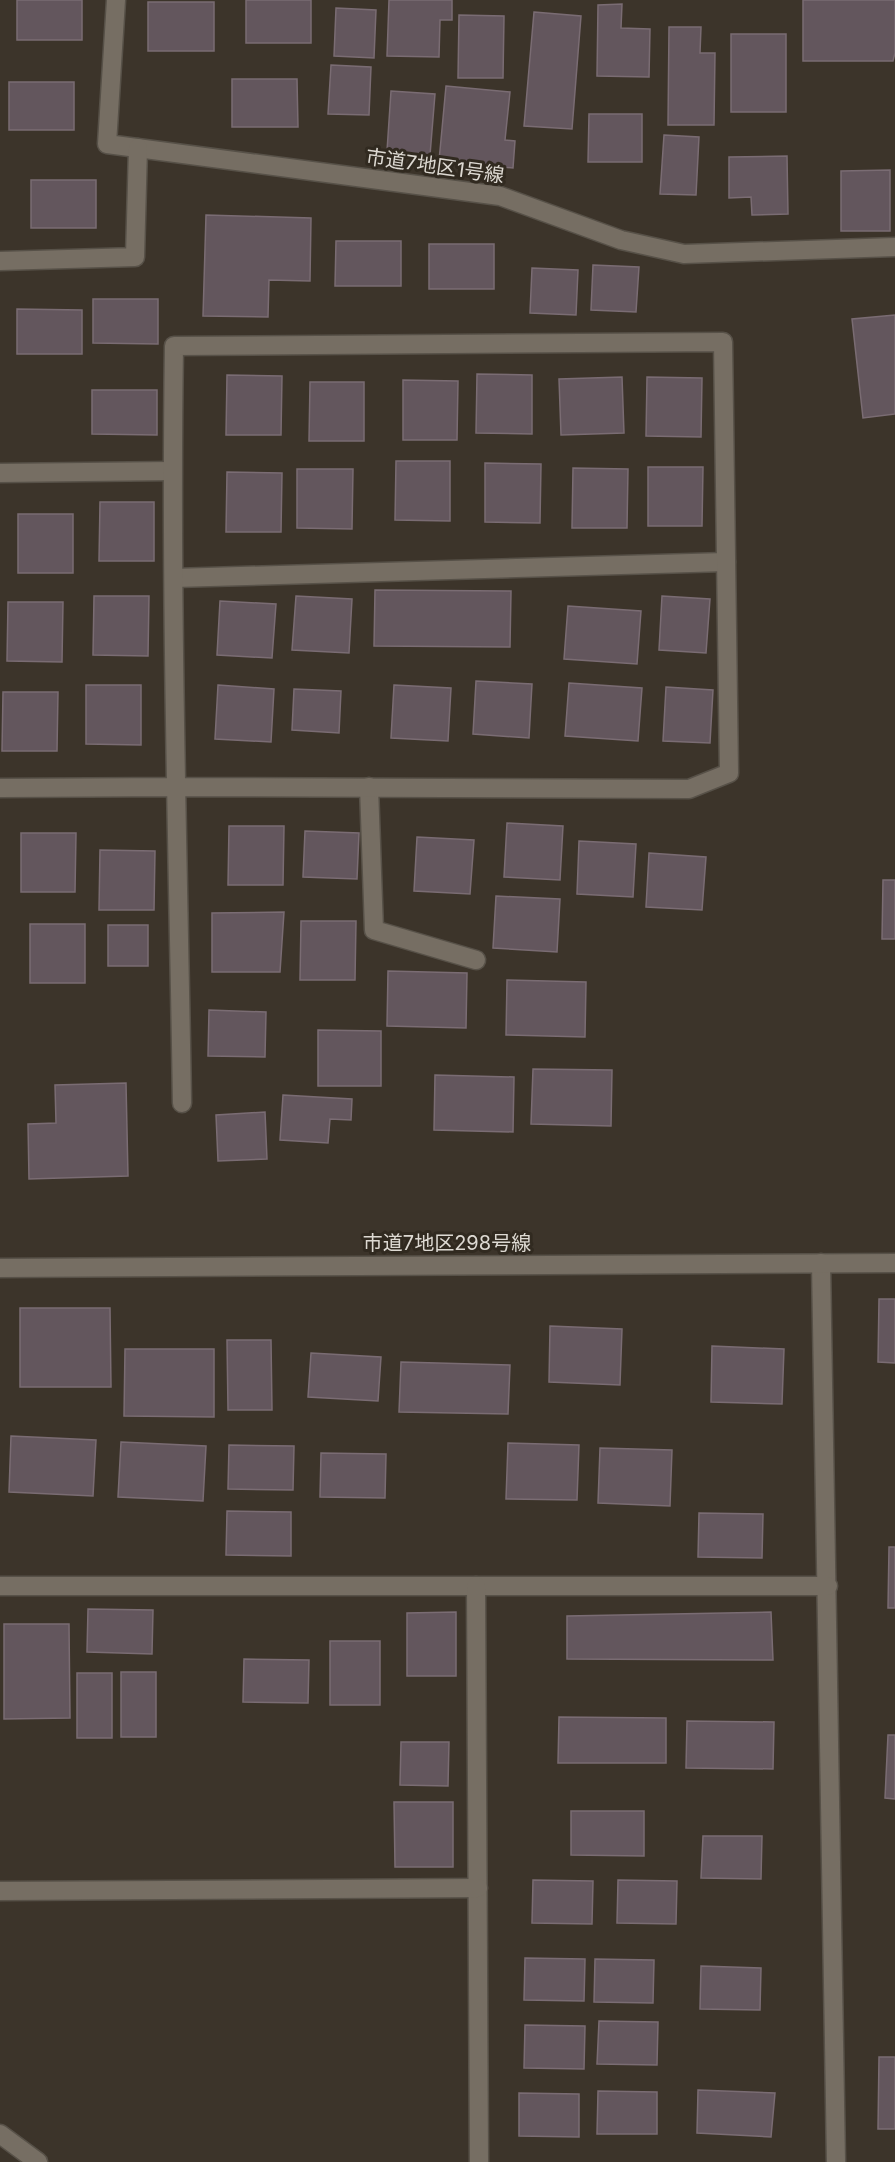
<svg xmlns="http://www.w3.org/2000/svg" width="895" height="2162" viewBox="0 0 895 2162" font-family="Inter,'Noto Sans JP',sans-serif">
	<style>
		.building { fill: #63565d; stroke: #7a6c73; stroke-width: 1.5 }
		.lines { fill: none; stroke-linecap: round; stroke-linejoin: round }
		.minor-casing { stroke: #575148; stroke-width: 21 }
		.tertiary-casing { stroke: #575148; stroke-width: 21 }
		.secondary-casing { stroke: #575148; stroke-width: 21 }
		.minor { stroke: #766e63; stroke-width: 18 }
		.tertiary { stroke: #766e63; stroke-width: 18 }
		.secondary { stroke: #766e63; stroke-width: 18 }
		.labels { text-anchor: middle; dominant-baseline: central; stroke-width: 6; stroke-linejoin: round; paint-order: stroke }
		.street-label { font-size: 20px; fill: #ddd9d2; stroke: #312a20 }
	</style>
	<rect width="100%" height="100%" fill="#3c342a"/>
	<g class="building">
		<rect x="17" y="0" width="65" height="40"/>
		<rect x="246" y="0" width="65" height="43"/>
		<polygon points="389,0 452,0 452,20 440,20 439,57 387,56"/>
		<polygon points="803,0 895,0 895,53 893,61 803,61"/>
		<rect x="148" y="2" width="66" height="49"/>
		<polygon points="622,4 621,28 650,29 649,77 597,76 598,5"/>
		<polygon points="336,8 376,10 374,58 334,56"/>
		<polygon points="534,12 581,16 572,129 524,126"/>
		<polygon points="459,15 504,16 503,78 458,78"/>
		<polygon points="669,27 701,27 700,53 715,53 714,125 668,125"/>
		<rect x="731" y="34" width="55" height="78"/>
		<polygon points="331,65 371,67 369,115 328,114"/>
		<polygon points="232,79 297,79 298,127 232,127"/>
		<rect x="9" y="82" width="65" height="48"/>
		<polygon points="446,86 510,92 505,140 515,141 513,168 439,161"/>
		<polygon points="391,91 435,94 430,155 387,151"/>
		<polygon points="589,114 642,114 642,162 588,162"/>
		<polygon points="664,135 699,137 696,195 660,194"/>
		<polygon points="787,156 788,214 752,215 751,197 729,198 729,157"/>
		<polygon points="890,170 890,231 841,231 841,171"/>
		<rect x="31" y="180" width="65" height="48"/>
		<polygon points="206,215 311,218 310,281 269,280 268,317 203,316"/>
		<polygon points="336,241 401,241 401,286 335,286"/>
		<rect x="429" y="244" width="65" height="45"/>
		<polygon points="593,265 639,267 636,312 591,310"/>
		<polygon points="532,268 578,270 576,315 530,313"/>
		<polygon points="93,299 158,299 158,344 93,343"/>
		<polygon points="17,309 82,310 82,354 17,354"/>
		<polygon points="895,315 895,414 863,418 852,319"/>
		<polygon points="477,374 532,375 532,434 476,433"/>
		<polygon points="227,375 282,376 281,435 226,435"/>
		<polygon points="622,377 624,433 561,435 559,379"/>
		<polygon points="647,377 702,378 701,437 646,436"/>
		<polygon points="403,380 458,381 457,440 403,440"/>
		<polygon points="310,382 364,382 364,441 309,441"/>
		<polygon points="92,390 157,390 157,435 92,434"/>
		<polygon points="396,461 450,461 450,521 395,520"/>
		<polygon points="485,463 541,464 540,523 485,522"/>
		<polygon points="648,467 703,467 702,526 648,526"/>
		<polygon points="573,468 628,469 627,528 572,528"/>
		<polygon points="297,469 353,469 352,529 297,528"/>
		<polygon points="227,472 282,473 281,532 226,532"/>
		<polygon points="100,502 154,502 154,561 99,561"/>
		<rect x="18" y="514" width="55" height="59"/>
		<polygon points="375,590 511,591 510,647 374,646"/>
		<polygon points="94,596 149,596 148,656 93,655"/>
		<polygon points="296,596 352,599 349,653 292,650"/>
		<polygon points="662,596 710,599 706,653 659,650"/>
		<polygon points="220,601 276,604 272,658 217,655"/>
		<polygon points="8,602 63,602 62,662 7,661"/>
		<polygon points="568,606 641,611 637,664 564,659"/>
		<polygon points="476,681 532,684 529,738 473,734"/>
		<polygon points="569,683 642,688 638,741 565,736"/>
		<polygon points="86,685 141,685 141,745 86,744"/>
		<polygon points="218,685 274,689 271,742 215,739"/>
		<polygon points="394,685 451,688 448,741 391,738"/>
		<polygon points="666,687 713,690 710,743 663,741"/>
		<polygon points="294,689 341,691 339,733 292,730"/>
		<polygon points="3,692 58,692 57,751 2,751"/>
		<polygon points="507,823 563,826 560,880 504,877"/>
		<polygon points="229,826 284,826 283,885 228,885"/>
		<polygon points="305,831 359,833 357,879 303,877"/>
		<polygon points="21,833 76,833 75,892 21,892"/>
		<polygon points="417,837 474,840 470,894 414,891"/>
		<polygon points="579,841 636,844 633,897 577,894"/>
		<polygon points="100,850 155,851 154,910 99,910"/>
		<polygon points="649,853 706,857 702,910 646,907"/>
		<polygon points="883,880 895,880 895,939 882,939"/>
		<polygon points="496,896 560,899 557,952 493,948"/>
		<polygon points="284,912 280,972 212,972 212,913"/>
		<polygon points="301,921 356,921 355,980 300,980"/>
		<rect x="30" y="924" width="55" height="59"/>
		<rect x="108" y="925" width="40" height="41"/>
		<polygon points="388,971 467,973 466,1028 387,1026"/>
		<polygon points="507,980 586,982 585,1037 506,1035"/>
		<polygon points="209,1010 266,1012 265,1057 208,1056"/>
		<polygon points="318,1030 381,1031 381,1086 318,1086"/>
		<polygon points="533,1069 612,1070 611,1126 531,1124"/>
		<polygon points="435,1075 514,1077 513,1132 434,1130"/>
		<polygon points="126,1083 128,1176 29,1179 28,1124 56,1123 55,1085"/>
		<polygon points="283,1095 352,1099 351,1120 330,1119 328,1143 280,1140"/>
		<polygon points="265,1112 267,1159 218,1161 216,1115"/>
		<polygon points="879,1299 895,1299 895,1363 878,1362"/>
		<polygon points="20,1308 110,1308 111,1387 20,1387"/>
		<polygon points="550,1326 622,1329 620,1385 549,1382"/>
		<polygon points="227,1340 271,1340 272,1410 228,1410"/>
		<polygon points="712,1346 784,1349 782,1404 711,1402"/>
		<polygon points="125,1349 214,1349 214,1417 124,1416"/>
		<polygon points="311,1353 381,1357 378,1401 308,1397"/>
		<polygon points="401,1362 510,1365 508,1414 399,1412"/>
		<polygon points="11,1436 96,1440 93,1496 9,1492"/>
		<polygon points="121,1442 206,1446 203,1501 118,1497"/>
		<polygon points="508,1443 579,1445 577,1500 506,1499"/>
		<polygon points="229,1445 294,1446 293,1490 228,1489"/>
		<polygon points="600,1448 672,1450 670,1506 598,1503"/>
		<polygon points="321,1453 386,1454 385,1498 320,1497"/>
		<polygon points="227,1511 291,1512 291,1556 226,1555"/>
		<polygon points="699,1513 763,1514 762,1558 698,1557"/>
		<polygon points="889,1547 895,1547 895,1608 888,1608"/>
		<polygon points="88,1609 153,1610 152,1654 87,1652"/>
		<polygon points="456,1612 456,1676 407,1676 407,1613"/>
		<polygon points="771,1612 773,1660 567,1659 567,1616"/>
		<polygon points="4,1624 69,1624 70,1718 4,1719"/>
		<rect x="330" y="1641" width="50" height="64"/>
		<polygon points="244,1659 309,1660 308,1703 243,1702"/>
		<rect x="121" y="1672" width="35" height="65"/>
		<rect x="77" y="1673" width="35" height="65"/>
		<polygon points="559,1717 666,1718 666,1763 558,1763"/>
		<polygon points="687,1721 774,1722 773,1769 686,1768"/>
		<polygon points="888,1735 895,1735 895,1799 885,1798"/>
		<polygon points="401,1742 449,1742 448,1786 400,1785"/>
		<polygon points="394,1802 453,1802 453,1867 395,1867"/>
		<polygon points="571,1811 644,1811 644,1856 571,1855"/>
		<polygon points="703,1836 762,1836 761,1879 701,1878"/>
		<polygon points="533,1880 593,1881 592,1924 532,1923"/>
		<polygon points="618,1880 677,1881 676,1924 617,1923"/>
		<polygon points="525,1958 585,1959 584,2001 524,2000"/>
		<polygon points="595,1959 654,1960 653,2003 594,2002"/>
		<polygon points="701,1966 761,1968 760,2010 700,2009"/>
		<polygon points="599,2021 658,2022 657,2065 597,2064"/>
		<polygon points="525,2025 585,2026 584,2069 524,2068"/>
		<polygon points="879,2057 895,2057 895,2129 878,2129"/>
		<polygon points="698,2090 775,2093 771,2137 697,2133"/>
		<polygon points="598,2091 657,2092 657,2134 597,2134"/>
		<polygon points="519,2093 579,2094 579,2137 519,2136"/>
	</g>
	<g class="lines">
		<g class="minor-casing">
			<g id="minor">
				<polyline points="116,0 107,144 500,196 621,240 684,254 895,247"/>
				<polyline points="0,261 135,257 138,148"/>
				<polyline points="0,473 172,471"/>
				<polyline points="174,578 726,562"/>
				<polyline points="369,787 374,930 476,960"/>
				<path d="M0 788 177 787 689 789 729 773 723 342 174 346C170 598 178 850 182 1103"/>
				<polyline points="821,1263 836,2162"/>
				<polyline points="0,1586 828,1586"/>
				<polyline points="476,1586 479,2162"/>
				<polyline points="0,1891 478,1888"/>
			</g>
		</g>
		<g class="tertiary-casing">
			<polyline id="tertiary" points="0,1268 895,1263"/>
		</g>
		<g class="secondary-casing">
			<polyline id="secondary" points="0,2134 38,2162"/>
		</g>
		<use href="#minor" class="minor"/>
		<use href="#tertiary" class="tertiary"/>
		<use href="#secondary" class="secondary"/>
	</g>
	<g class="labels">
		<g class="street-label">
			<text transform="translate(435 166) rotate(8)">市道7地区1号線</text>
			<text x="447" y="1243">市道7地区298号線</text>
		</g>
	</g>
</svg>
